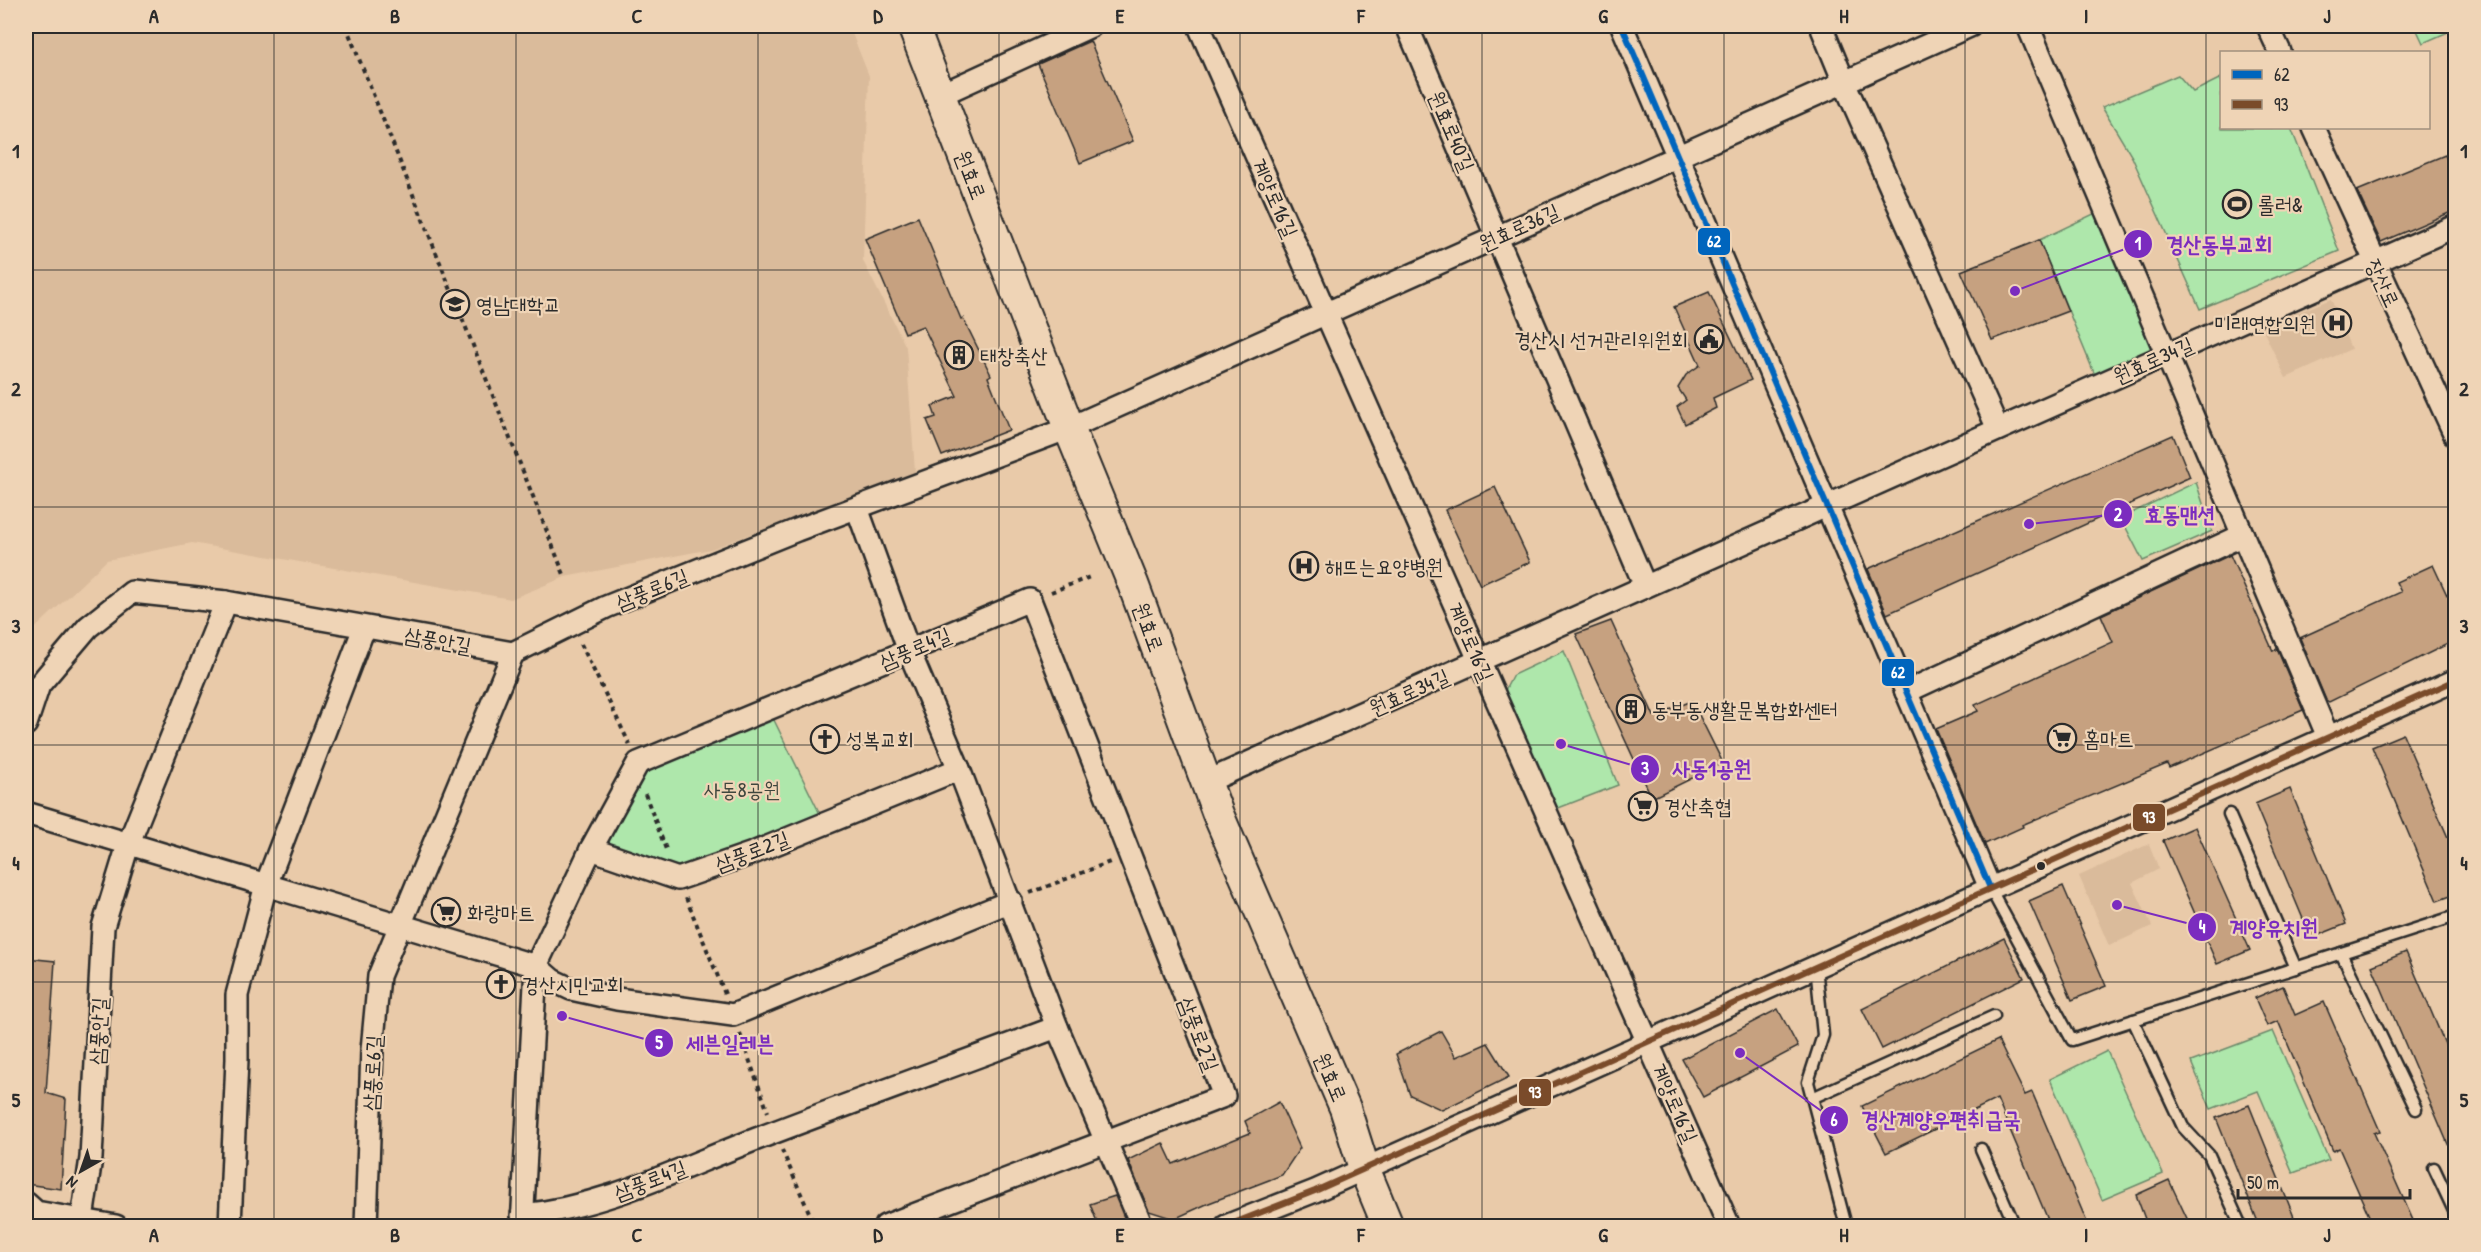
<svg xmlns="http://www.w3.org/2000/svg" width="2481" height="1252" viewBox="0 0 2481 1252" font-family="'Patrick Hand','Poor Story',sans-serif">
	<style>
		.built { fill: #dabb9b }
		.green { fill: #aee7ab; stroke: #6c896b; stroke-width: 1.5 }
		.building { fill: #c6a180; stroke: #2b2b2b; stroke-width: 1.5 }
		.lines { fill: none; stroke-linecap: round; stroke-linejoin: round }
		.lane-casing { stroke: #2b2b2b; stroke-width: 15 }
		.street-casing { stroke: #2b2b2b; stroke-width: 26 }
		.secondary-casing { stroke: #2b2b2b; stroke-width: 34 }
		.path { stroke: #2b2b2b; stroke-width: 4; stroke-dasharray: 4.5 4.5; stroke-linecap: butt }
		.lane { stroke: #efd4b6; stroke-width: 10 }
		.street { stroke: #efd4b6; stroke-width: 21 }
		.secondary { stroke: #efd4b6; stroke-width: 30 }
		.bus-1-casing { stroke: #efd4b6; stroke-width: 10 }
		.bus-2-casing { stroke: #efd4b6; stroke-width: 10 }
		.bus-1 { stroke: #0065bd; stroke-width: 6 }
		.bus-2 { stroke: #7a4b2a; stroke-width: 6 }
		.grid { fill: none; stroke: #2b2b2b; stroke-width: 1.5; stroke-opacity: 0.55 }
		.bus-dot { fill: #2b2b2b; stroke: #efd4b6; stroke-width: 2 }
		.labels { text-anchor: middle; dominant-baseline: central; stroke-width: 4.5; stroke-linejoin: round; paint-order: stroke }
		.street-label { font-size: 21px; fill: #2b2b2b; stroke: #efd4b6 }
		.poi-label { font-size: 21px; fill: #2b2b2b; stroke: #efd4b6; text-anchor: start }
		.park-label { font-size: 21px; fill: #3f473e; stroke: #efd4b6 }
		.leader { fill: none; stroke: #7b2cbf; stroke-width: 2 }
		.callout-dot { fill: #7b2cbf; stroke: #efd4b6; stroke-width: 2 }
		.mark-label { font-size: 18px; text-anchor: middle; font-weight: bold; fill: #fff }
		.callout-label { font-size: 22px; text-anchor: middle; font-weight: bold; fill: #7b2cbf; stroke: #efd4b6; stroke-width: 4.5; stroke-linejoin: round; paint-order: stroke }
		.line-badge { stroke: #efd4b6; stroke-width: 2 }
		.badge-label { font-size: 16px; text-anchor: middle; font-weight: bold; fill: #fff }
		.neatline { fill: none; stroke: #2b2b2b; stroke-width: 2 }
		.grid-label { font-size: 20px; text-anchor: middle; font-weight: bold; fill: #2b2b2b }
	</style>
	<rect width="100%" height="100%" fill="#e9caa9"/>
	<filter id="ink" filterUnits="userSpaceOnUse"><feTurbulence type="fractalNoise" baseFrequency=".0167" numOctaves="2"/><feDisplacementMap in="SourceGraphic" scale="12" xChannelSelector="R" yChannelSelector="G"/><feConvolveMatrix kernelMatrix="1 2 1 2 8 2 1 2 1" color-interpolation-filters="sRGB"/></filter>
	<g filter="url(#ink)">
		<g class="built">
			<polygon points="26,26 849,26 869,76 863,261 906,347 915,472 711,549 565,577 511,599 192,543 107,560 26,637"/>
			<polygon points="2331,299 2351,349 2286,378 2262,328"/>
			<polygon points="2149,844 2159,869 2132,883 2152,926 2109,946 2079,876"/>
		</g>
		<g class="green">
			<polygon points="2415,26 2455,26 2455,29 2423,43"/>
			<polygon points="2178,75 2193,92 2221,78 2222,128 2291,128 2339,251 2200,309 2132,157 2102,107"/>
			<polygon points="2102,210 2157,343 2147,357 2097,380 2039,240"/>
			<polygon points="2196,482 2212,531 2143,561 2121,518"/>
			<polygon points="1564,651 1618,785 1548,812 1503,694 1513,675"/>
			<polygon points="772,716 822,818 679,873 604,842 640,773"/>
			<polygon points="2273,1031 2329,1160 2293,1173 2258,1091 2211,1109 2191,1062"/>
			<polygon points="2107,1051 2163,1174 2102,1200 2050,1079"/>
		</g>
		<g class="building">
			<polygon points="1090,41 1133,141 1080,163 1038,64"/>
			<polygon points="2445,155 2456,180 2456,210 2381,242 2357,191"/>
			<polygon points="918,217 961,319 963,318 991,375 988,377 1009,430 942,456 927,420 936,417 932,406 957,396 923,326 905,333 865,239"/>
			<polygon points="2039,240 2068,311 1992,340 1961,271"/>
			<polygon points="1709,292 1751,380 1713,398 1716,408 1685,424 1677,407 1686,400 1678,388 1686,375 1700,365 1674,307"/>
			<polygon points="2173,435 2190,477 1887,614 1868,569"/>
			<polygon points="1495,487 1530,562 1480,585 1445,510"/>
			<polygon points="2230,555 2273,651 2277,649 2303,710 2169,768 2167,764 2022,825 2023,827 1985,844 1936,729 1978,711 1975,705 2113,642 2101,615"/>
			<polygon points="2433,565 2447,595 2456,591 2456,640 2329,702 2326,700 2300,638 2401,592 2396,582"/>
			<polygon points="1611,621 1654,716 1692,701 1723,763 1652,798 1576,634"/>
			<polygon points="2403,734 2456,856 2456,894 2437,901 2372,747"/>
			<polygon points="2290,789 2346,924 2311,938 2255,804"/>
			<polygon points="2195,827 2250,950 2217,964 2163,841"/>
			<polygon points="2063,886 2106,986 2072,1000 2029,901"/>
			<polygon points="2004,938 2024,978 1882,1049 1862,1009"/>
			<polygon points="2406,952 2456,1070 2456,1163 2372,966"/>
			<polygon points="26,958 55,961 46,1093 66,1099 61,1189 26,1184"/>
			<polygon points="2283,986 2295,1015 2324,1002 2380,1131 2374,1133 2416,1227 2374,1227 2339,1148 2333,1151 2278,1021 2267,1026 2255,998"/>
			<polygon points="1778,1009 1798,1047 1703,1097 1682,1059"/>
			<polygon points="1441,1031 1456,1057 1488,1043 1509,1077 1442,1110 1410,1095 1396,1054"/>
			<polygon points="1998,1040 2025,1095 2032,1092 2089,1227 2051,1227 1997,1099 1886,1153 1862,1106"/>
			<polygon points="1279,1102 1300,1148 1282,1175 1209,1203 1174,1219 1149,1211 1128,1160 1163,1143 1173,1164 1250,1133 1245,1121"/>
			<polygon points="2249,1105 2298,1227 2260,1227 2216,1118"/>
			<polygon points="2169,1180 2191,1227 2148,1227 2136,1195"/>
			<polygon points="1115,1196 1128,1227 1099,1227 1090,1204"/>
		</g>
		<g class="lines">
			<g class="lane-casing">
				<g id="lane">
					<polyline points="2229,814 2296,968"/>
					<polyline points="1990,888 2072,1040 2456,916"/>
					<polyline points="2341,953 2416,1109"/>
					<polyline points="1816,966 1823,1035 1808,1082 1846,1226"/>
					<polyline points="2133,1020 2183,1127 2209,1155 2241,1226"/>
					<polyline points="1812,1098 1994,1016"/>
					<polyline points="1981,1149 2015,1226"/>
					<polyline points="2434,1168 2456,1215"/>
				</g>
			</g>
			<g class="street-casing">
				<g id="street">
					<polyline points="1199,26 1729,1226"/>
					<polyline points="1407,26 1645,586"/>
					<polyline points="1622,26 1990,888"/>
					<polyline points="1821,26 1844,82 1998,429"/>
					<polyline points="2028,26 2328,737"/>
					<polyline points="2268,26 2280,52"/>
					<polyline points="940,95 1091,26"/>
					<polyline points="2314,128 2456,437"/>
					<polyline points="857,508 909,651 959,769 1057,1027 1142,1226"/>
					<polyline points="1906,692 2243,535"/>
					<polyline points="26,724 39,685 88,627 132,592 226,602 513,653"/>
					<polyline points="1206,782 2456,226"/>
					<polyline points="26,813 536,966 552,980 571,989 617,999 733,1015 1011,901"/>
					<polyline points="591,849 678,879 753,853 959,769"/>
					<polyline points="26,1203 36,1212 116,1226"/>
					<path d="M522 1215C605 1207 678 1169 754 1140 855 1101 956 1065 1057 1027"/>
					<polyline points="82,1219 91,1158 103,927 128,845 226,602"/>
					<polyline points="230,1226 237,1059 237,995 266,885 364,628"/>
					<polyline points="366,1226 372,1050 379,976 513,653 606,607 797,530 1069,428 1970,26"/>
					<polyline points="522,1226 536,966 591,849 638,763 1030,600 1224,1096 885,1226"/>
					<polyline points="1226,1226 1315,1191 2456,680"/>
				</g>
			</g>
			<g class="secondary-casing">
				<polyline id="secondary" points="913,26 1069,428 1133,584 1218,814 1345,1108 1364,1168 1388,1226"/>
			</g>
			<g class="path">
				<polyline points="346,26 565,577"/>
				<polyline points="1051,592 1090,577"/>
				<polyline points="581,644 630,745"/>
				<polyline points="645,794 667,852"/>
				<polyline points="1030,893 1110,862"/>
				<polyline points="686,898 725,994"/>
				<polyline points="740,1034 768,1112"/>
				<polyline points="782,1150 815,1226"/>
			</g>
			<use href="#lane" class="lane"/>
			<use href="#street" class="street"/>
			<use href="#secondary" class="secondary"/>
			<g class="bus-1-casing">
				<polyline id="bus-1" points="1622,26 1990,888"/>
			</g>
			<g class="bus-2-casing">
				<polyline id="bus-2" points="1226,1226 1315,1191 2456,680"/>
			</g>
			<use href="#bus-1" class="bus-1"/>
			<use href="#bus-2" class="bus-2"/>
		</g>
	</g>
	<path class="grid" d="M274 26V1226M516 26V1226M758 26V1226M999 26V1226M1240 26V1226M1482 26V1226M1724 26V1226M1965 26V1226M2206 26V1226M26 270H2456M26 507H2456M26 745H2456M26 982H2456"/>
	<defs>
		<g id="stadium-ring" transform="scale(1.5)"><circle r="9.5" fill="#efd4b6" stroke="#2b2b2b" stroke-width="1.5"/><path d="M0-5a6.5 5 0 1 0 0 10a6.5 5 0 1 0 0-10ZM-3.5-1.8h7v3.6h-7Z" fill="#2b2b2b"/></g>
		<g id="university-ring" transform="scale(1.5)"><circle r="9.5" fill="#efd4b6" stroke="#2b2b2b" stroke-width="1.5"/><path d="M0-5L7-2L0 1L-7-2ZM-4 1L0 2.5L4 1V4Q0 6-4 4Z" fill="#2b2b2b"/></g>
		<g id="hospital-ring" transform="scale(1.5)"><circle r="9.5" fill="#efd4b6" stroke="#2b2b2b" stroke-width="1.5"/><path d="M-5-5h3v3.5h4V-5h3V5h-3V1.5h-4V5h-3Z" fill="#2b2b2b"/></g>
		<g id="civic-ring" transform="scale(1.5)"><circle r="9.5" fill="#efd4b6" stroke="#2b2b2b" stroke-width="1.5"/><path d="M-.6-6.5H3V-4.5H.6V-3L4-1V1h2V6H-6V1h2V-1L-.6-3ZM-1.2 2.5V6h2.4V2.5Z" fill="#2b2b2b"/></g>
		<g id="building-ring" transform="scale(1.5)"><circle r="9.5" fill="#efd4b6" stroke="#2b2b2b" stroke-width="1.5"/><path d="M-4-6H4V6H1V3H-1V6H-4ZM-2.5-4.3h1.7v1.8h-1.7ZM.8-4.3h1.7v1.8H.8ZM-2.5-1h1.7V.8h-1.7ZM.8-1h1.7V.8H.8Z" fill="#2b2b2b"/></g>
		<g id="supermarket-ring" transform="scale(1.5)"><circle r="9.5" fill="#efd4b6" stroke="#2b2b2b" stroke-width="1.5"/><path d="M-6-5.5h2.5l.6 2H6L4.5 2H-2.5L-4.4-4H-6ZM-1.5 3.2a1.3 1.3 0 1 0 .1 0ZM3 3.2a1.3 1.3 0 1 0 .1 0Z" fill="#2b2b2b"/></g>
		<g id="church-ring" transform="scale(1.5)"><circle r="9.5" fill="#efd4b6" stroke="#2b2b2b" stroke-width="1.5"/><path d="M-1.2-6h2.4v3.5h3.3v2.4h-3.3V6h-2.4V-.1h-3.3v-2.4h3.3Z" fill="#2b2b2b"/></g>
	</defs>
	<g fill-rule="evenodd">
		<use href="#stadium-ring" x="2237" y="204"/>
		<use href="#university-ring" x="455" y="304"/>
		<use href="#hospital-ring" x="2337" y="323"/>
		<use href="#civic-ring" x="1709" y="339"/>
		<use href="#building-ring" x="959" y="355"/>
		<use href="#hospital-ring" x="1304" y="566"/>
		<use href="#building-ring" x="1631" y="709"/>
		<use href="#supermarket-ring" x="2062" y="738"/>
		<use href="#church-ring" x="825" y="739"/>
		<use href="#supermarket-ring" x="1643" y="806"/>
		<use href="#supermarket-ring" x="446" y="912"/>
		<use href="#church-ring" x="501" y="984"/>
	</g>
	<circle class="bus-dot" cx="2041" cy="866" r="5"/>
	<g class="labels">
		<g class="street-label">
			<text transform="translate(1452 131) rotate(67)">원효로40길</text>
			<text transform="translate(971 175) rotate(69)">원효로</text>
			<text transform="translate(1275 198) rotate(66)">계양로16길</text>
			<text transform="translate(1519 227) rotate(-24)">원효로36길</text>
			<text transform="translate(2383 283) rotate(65)">장산로</text>
			<text transform="translate(2153 360) rotate(-24)">원효로34길</text>
			<text transform="translate(652 589) rotate(-22)">삼풍로6길</text>
			<text transform="translate(1149 627) rotate(70)">원효로</text>
			<text transform="translate(438 640) rotate(10)">삼풍안길</text>
			<text transform="translate(1471 642) rotate(66)">계양로16길</text>
			<text transform="translate(915 648) rotate(-23)">삼풍로4길</text>
			<text transform="translate(1409 692) rotate(-24)">원효로34길</text>
			<text transform="translate(752 851) rotate(-21)">삼풍로2길</text>
			<text transform="translate(98 1031) rotate(-87)">삼풍안길</text>
			<text transform="translate(1199 1034) rotate(69)">삼풍로2길</text>
			<text transform="translate(372 1073) rotate(-87)">삼풍로6길</text>
			<text transform="translate(1331 1077) rotate(67)">원효로</text>
			<text transform="translate(1675 1103) rotate(66)">계양로16길</text>
			<text transform="translate(650 1180) rotate(-21)">삼풍로4길</text>
		</g>
		<g class="poi-label">
			<text x="2258" y="204">롤러&amp;</text>
			<text x="476" y="304">영남대학교</text>
			<text x="2316" y="323" text-anchor="end">미래연합의원</text>
			<text x="1688" y="339" text-anchor="end">경산시 선거관리위원회</text>
			<text x="980" y="355">태창축산</text>
			<text x="1325" y="566">해뜨는요양병원</text>
			<text x="1652" y="709">동부동생활문복합화센터</text>
			<text x="2083" y="738">홈마트</text>
			<text x="846" y="739">성복교회</text>
			<text x="1664" y="806">경산축협</text>
			<text x="467" y="912">화랑마트</text>
			<text x="522" y="984">경산시민교회</text>
		</g>
		<g class="park-label">
			<text x="742" y="789">사동8공원</text>
		</g>
	</g>
	<path class="leader" d="M2015 291L2138 244M2029 524L2118 514M1561 744L1645 769M2117 905L2202 927M562 1016L659 1043M1740 1053L1834 1120"/>
	<g class="callout-dot">
		<circle cx="2015" cy="291" r="6"/>
		<circle cx="2029" cy="524" r="6"/>
		<circle cx="1561" cy="744" r="6"/>
		<circle cx="2117" cy="905" r="6"/>
		<circle cx="562" cy="1016" r="6"/>
		<circle cx="1740" cy="1053" r="6"/>
		<circle cx="2138" cy="244" r="15"/>
		<circle cx="2118" cy="514" r="15"/>
		<circle cx="1645" cy="769" r="15"/>
		<circle cx="2202" cy="927" r="15"/>
		<circle cx="659" cy="1043" r="15"/>
		<circle cx="1834" cy="1120" r="15"/>
	</g>
	<g class="mark-label">
		<text x="2138" y="250">1</text>
		<text x="2118" y="521">2</text>
		<text x="1645" y="775">3</text>
		<text x="2202" y="933">4</text>
		<text x="659" y="1049">5</text>
		<text x="1834" y="1126">6</text>
	</g>
	<g class="callout-label">
		<text x="2219" y="252">경산동부교회</text>
		<text x="2180" y="522">효동맨션</text>
		<text x="1712" y="776">사동1공원</text>
		<text x="2274" y="935">계양유치원</text>
		<text x="730" y="1051">세븐일레븐</text>
		<text x="1941" y="1127">경산계양우편취급국</text>
	</g>
	<g class="line-badge">
		<rect x="1697" y="227" width="34" height="29" rx="6" fill="#0065bd"/>
		<rect x="1881" y="658" width="34" height="29" rx="6" fill="#0065bd"/>
		<rect x="2132" y="803" width="34" height="29" rx="6" fill="#7a4b2a"/>
		<rect x="1518" y="1078" width="34" height="29" rx="6" fill="#7a4b2a"/>
	</g>
	<g class="badge-label">
		<text x="1714" y="247">62</text>
		<text x="1898" y="678">62</text>
		<text x="2149" y="823">93</text>
		<text x="1535" y="1098">93</text>
	</g>
	<rect width="2481" height="1252" fill="none" stroke="#efd4b6" stroke-width="66"/>
	<rect x="2220" y="51" width="210" height="78" fill="#efd4b6" stroke="#a1907e" stroke-width="1.5"/>
	<rect x="2232" y="70" width="30" height="9" fill="#0065bd" stroke="#a1907e" stroke-width="1.5"/>
	<text x="2274" y="81" font-size="18" fill="#2b2b2b">62</text>
	<rect x="2232" y="100" width="30" height="9" fill="#7a4b2a" stroke="#a1907e" stroke-width="1.5"/>
	<text x="2274" y="111" font-size="18" fill="#2b2b2b">93</text>
	<g transform="translate(81 1171) rotate(220)" stroke="#efd4b6" stroke-width="4.5" paint-order="stroke">
	<path d="M0-4.5L10 22L0 15L-10 22Z" fill="#2b2b2b"/>
	<text y="-9" font-size="16" font-weight="bold" text-anchor="middle" fill="#2b2b2b">N</text>
	</g>
	<path d="M2238 1189v9h172v-9" fill="none" stroke="#2b2b2b" stroke-width="3"/>
	<text x="2247" y="1189" font-size="18" fill="#2b2b2b" stroke="#efd4b6" stroke-width="4.5" paint-order="stroke">50 m</text>
	<rect x="33" y="33" width="2415" height="1186" class="neatline"/>
	<g class="grid-label">
		<text x="154" y="23">A</text>
		<text x="395" y="23">B</text>
		<text x="637" y="23">C</text>
		<text x="878" y="23">D</text>
		<text x="1120" y="23">E</text>
		<text x="1361" y="23">F</text>
		<text x="1603" y="23">G</text>
		<text x="1844" y="23">H</text>
		<text x="2086" y="23">I</text>
		<text x="2327" y="23">J</text>
		<text x="16" y="158">1</text>
		<text x="2464" y="158">1</text>
		<text x="16" y="396">2</text>
		<text x="2464" y="396">2</text>
		<text x="16" y="633">3</text>
		<text x="2464" y="633">3</text>
		<text x="16" y="870">4</text>
		<text x="2464" y="870">4</text>
		<text x="16" y="1107">5</text>
		<text x="2464" y="1107">5</text>
		<text x="154" y="1242">A</text>
		<text x="395" y="1242">B</text>
		<text x="637" y="1242">C</text>
		<text x="878" y="1242">D</text>
		<text x="1120" y="1242">E</text>
		<text x="1361" y="1242">F</text>
		<text x="1603" y="1242">G</text>
		<text x="1844" y="1242">H</text>
		<text x="2086" y="1242">I</text>
		<text x="2327" y="1242">J</text>
	</g>
</svg>
